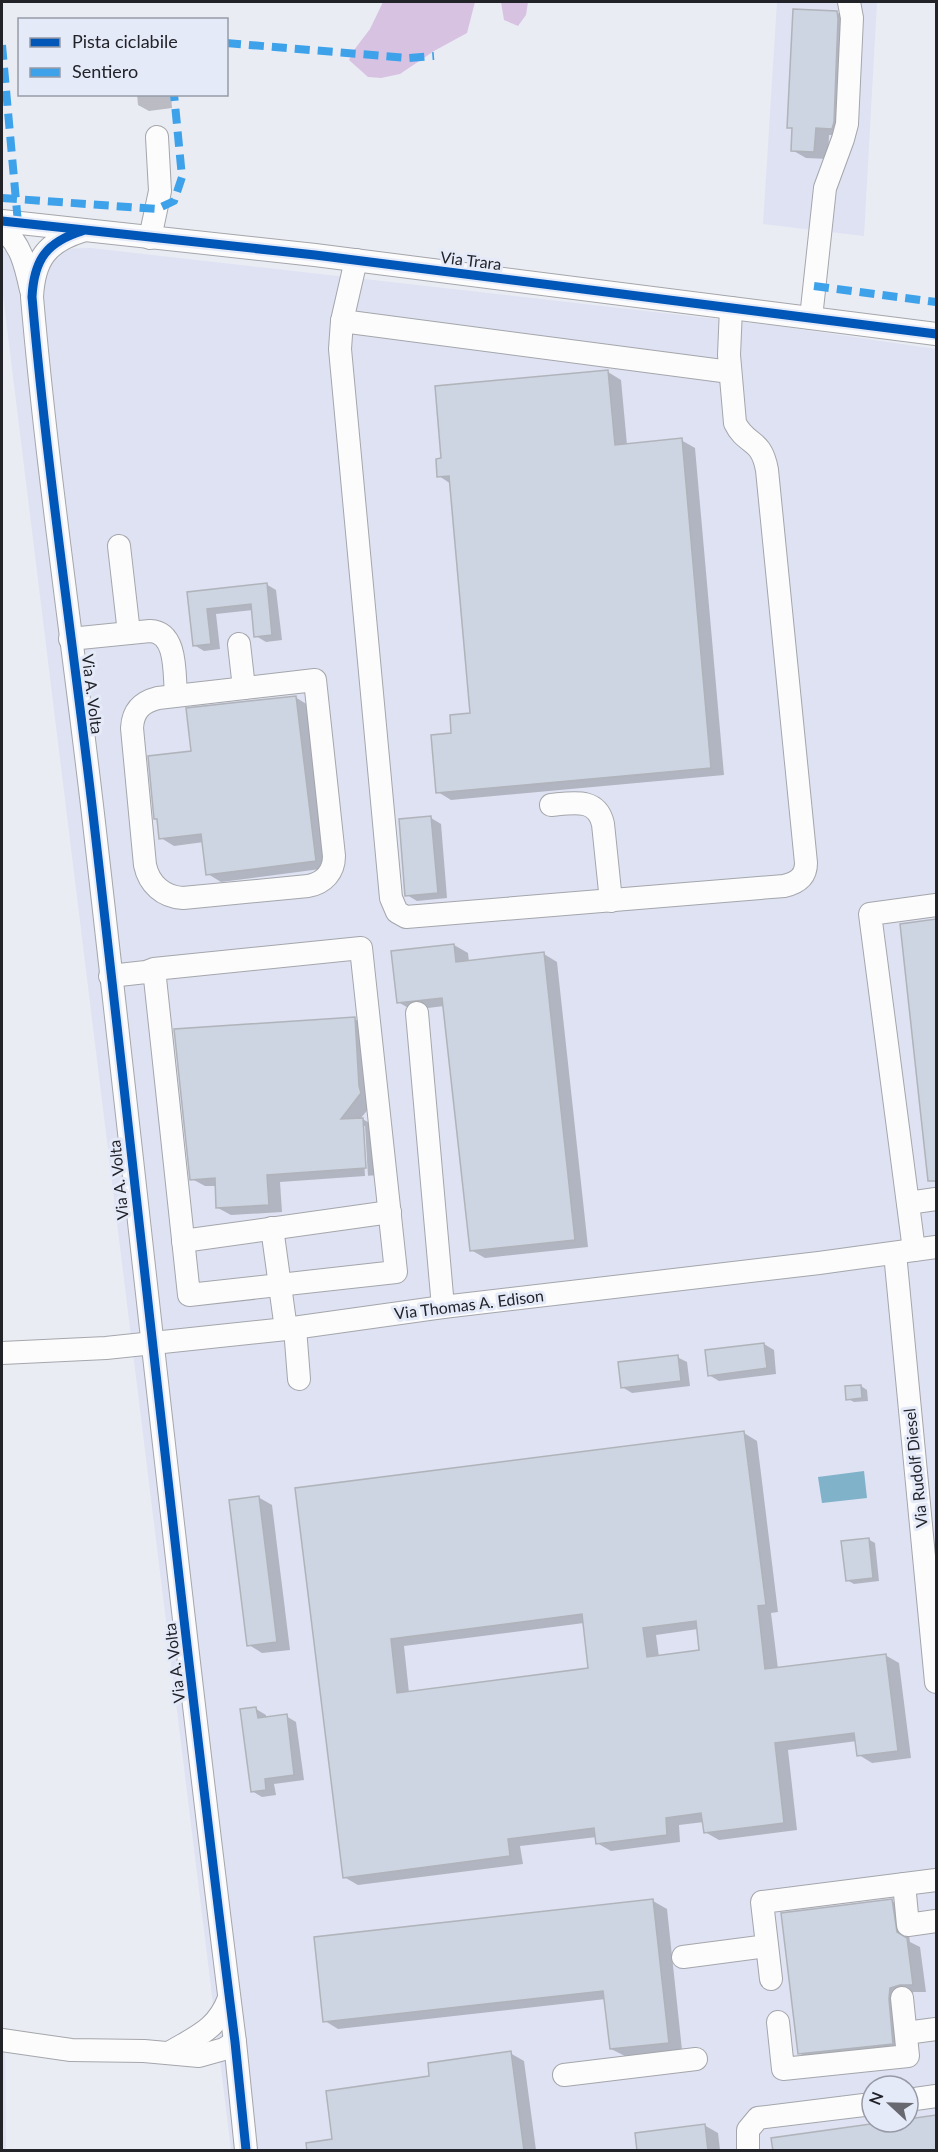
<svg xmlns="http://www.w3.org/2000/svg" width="938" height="2152" viewBox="0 0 938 2152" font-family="Lato,sans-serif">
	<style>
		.built { fill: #dee2f2; fill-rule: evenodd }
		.forest { fill: #d8c2e2 }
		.water { fill: #80b2ca }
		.shadow { fill: #0003; fill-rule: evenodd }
		.building { fill: #cdd5e2; stroke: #b0b3b9; stroke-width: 1.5; fill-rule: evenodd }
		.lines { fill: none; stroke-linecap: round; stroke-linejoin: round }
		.minor-casing { stroke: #a4a6ab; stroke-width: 24 }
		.minor { stroke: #fcfcfd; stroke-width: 22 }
		.quiet { stroke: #3ea2eb; stroke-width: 8; stroke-dasharray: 15 8; stroke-linecap: butt }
		.cycleway-casing { stroke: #e5eaf9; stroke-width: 13 }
		.cycleway { stroke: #0057b8; stroke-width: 9 }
		.labels { text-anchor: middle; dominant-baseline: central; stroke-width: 6; stroke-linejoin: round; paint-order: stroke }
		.street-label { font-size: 16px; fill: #222329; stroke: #e5eaf9 }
	</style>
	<rect width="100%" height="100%" fill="#eaecf4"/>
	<g class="built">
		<polygon points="777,2 877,2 864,236 763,224"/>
		<path d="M91 248 778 326 936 349V2150H231L2 287V250ZM872 2086H908V2122H872Z"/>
		<polygon points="2,2029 5,2031 6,2150 2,2150"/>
	</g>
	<g class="forest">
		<polygon points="383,2 475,2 467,33 434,51 400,74 381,78 368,77 349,60 354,50 370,29"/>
		<polygon points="501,2 528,2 526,15 518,26 504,20"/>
	</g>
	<polygon class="water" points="864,1471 867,1498 822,1503 818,1477"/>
	<g class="shadow">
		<polygon points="836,12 850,20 845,135 829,135 828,159 806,158 792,150 793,129 788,127"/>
		<polygon points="137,94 171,94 172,108 149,111 138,105"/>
		<polygon points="608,372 621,380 627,445 681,440 695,448 724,775 451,800 438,792 453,734 472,714 451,484 439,476"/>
		<polygon points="266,584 276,590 282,640 266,642 256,636 253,610 216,614 220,649 204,651 194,645 188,593"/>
		<polygon points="295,697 308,705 328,868 221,882 208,874 204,842 174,846 161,838 193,752"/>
		<polygon points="431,818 441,824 447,898 417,901 407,895"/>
		<polygon points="936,920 936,1180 929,1176 901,925"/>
		<polygon points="454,945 468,953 469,962 544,954 557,962 588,1247 485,1258 471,1250 444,1006 412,1010 398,1002"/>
		<path d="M355 1019 368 1027 374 1102 361 1118 376 1127 379 1175 280 1182 282 1212 231 1215 218 1208 217 1186H205L192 1179ZM362 1126H365L368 1176H365Z"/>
		<polygon points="764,1344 774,1350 776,1374 719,1381 709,1375"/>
		<polygon points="677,1357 687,1362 690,1386 632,1393 622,1387"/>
		<polygon points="861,1386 867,1390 868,1401 854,1402 848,1399"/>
		<path d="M744 1433 757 1441 778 1612 771 1613 778 1669 885 1655 899 1663 911 1758 872 1763 859 1755 857 1741 788 1750 797 1830 719 1840 705 1832 704 1822 679 1825 680 1842 611 1851 597 1843V1837L520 1846 523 1864 358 1885 344 1877 296 1489ZM584 1623 590 1670 409 1693 404 1646ZM698 1629 701 1652 659 1657 656 1635Z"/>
		<polygon points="258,1497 272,1505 290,1650 262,1653 249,1645"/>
		<polygon points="868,1539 875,1543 879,1581 854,1584 847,1580"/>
		<polygon points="256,1709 266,1715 266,1719 286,1716 296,1722 304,1780 274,1784 276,1795 262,1797 252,1791"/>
		<polygon points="653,1901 667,1909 682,2050 625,2056 611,2049 606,1999 338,2029 325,2021"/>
		<polygon points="892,1901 905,1909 910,1942 920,1947 926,1992 914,1992 903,1996 906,2051 813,2061 799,2053"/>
		<polygon points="510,2053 524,2061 536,2150 308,2150 334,2140 431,2077"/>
		<rect x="2" y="2124" width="1" height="26"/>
		<polygon points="704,2125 718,2133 720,2150 639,2150"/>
	</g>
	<g class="building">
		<polygon points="793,9 837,11 838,19 834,122 832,129 816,128 814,152 791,151 792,128 787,128"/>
		<polygon points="608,370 615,445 682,438 711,768 436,793 431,735 451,733 450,715 470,713 449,476 437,477 436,459 441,458 435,386"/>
		<polygon points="267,583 272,635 254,637 251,604 207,609 211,644 193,646 187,592"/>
		<polygon points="296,696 316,861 206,875 201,834 159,839 157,819 154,819 148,756 191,751 186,708"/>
		<polygon points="431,816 438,893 405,896 399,819"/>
		<polygon points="936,919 936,1181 928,1181 900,924"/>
		<polygon points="454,944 456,962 544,952 575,1240 470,1251 442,998 397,1003 391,951"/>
		<polygon points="355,1017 359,1086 361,1093 341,1119 363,1118 366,1168 267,1175 269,1205 216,1208 215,1178 190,1180 174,1029"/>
		<polygon points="764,1343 767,1368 708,1376 705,1350"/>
		<polygon points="678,1355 681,1381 621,1388 618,1362"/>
		<polygon points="861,1385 862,1398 846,1400 845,1386"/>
		<path d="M744 1431 766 1605 758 1606 765 1669 886 1654 898 1751 857 1756 854 1733 775 1743 784 1823 704 1833 701 1813 666 1818 667 1835 596 1844 594 1828 508 1839 510 1856 343 1878 295 1488ZM582 1614 588 1668 397 1693 391 1639ZM696 1621 699 1650 647 1657 643 1628Z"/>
		<polygon points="259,1496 277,1642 247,1646 229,1500"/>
		<polygon points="869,1538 873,1578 846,1581 841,1541"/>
		<polygon points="256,1707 258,1718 287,1714 294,1775 265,1779 266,1790 251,1792 240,1709"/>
		<polygon points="653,1899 669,2043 610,2049 603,1991 323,2022 314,1937"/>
		<polygon points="892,1899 897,1932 907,1938 913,1985 900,1985 890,1988 889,1999 893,2044 798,2054 781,1913"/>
		<polygon points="511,2051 524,2151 307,2151 306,2143 332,2139 326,2091 429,2076 428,2063"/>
		<polygon points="936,2115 936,2151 773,2151 771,2138 885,2122 908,2122 908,2119"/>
		<polygon points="705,2124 708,2151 637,2151 635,2133"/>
	</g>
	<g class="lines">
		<g class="minor-casing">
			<g id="minor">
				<polyline points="2,221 315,255 936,334"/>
				<path d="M2 229C21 243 26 267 31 290"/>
				<path d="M82 231C47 242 34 259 32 297 47 470 73 642 93 814 140 1223 183 1633 235 2042L246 2150"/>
				<polyline points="150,238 160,191 157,137"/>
				<path d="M356 260 342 321 340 349 391 898 397 912 406 917 784 886C797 883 806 877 806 863L767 470C761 437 746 446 735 423L729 355 731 308"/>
				<polyline points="811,318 825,188 843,139 847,124 852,18 849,2"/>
				<polyline points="342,321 730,372"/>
				<polyline points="119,546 129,633"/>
				<path d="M70 639 150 631C178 632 174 675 176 695"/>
				<polyline points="239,644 244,688"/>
				<path d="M315 680 334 856C334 872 324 883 308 886L183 898C163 897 149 884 145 865L132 728C133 710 142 702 158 698Z"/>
				<path d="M551 805C572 803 597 797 603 824L611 901"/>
				<polyline points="110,976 146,972 154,969 361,948 396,1272 189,1295 154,969"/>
				<polyline points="417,1013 443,1307"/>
				<polyline points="908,1203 936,1199"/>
				<polyline points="272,1228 286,1329"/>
				<polyline points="183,1241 390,1212"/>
				<polyline points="914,1250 870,914 936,905"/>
				<polyline points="895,1253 936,1682"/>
				<polyline points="295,1328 299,1379"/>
				<polyline points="2,1353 106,1348 286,1329 443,1307 819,1263 936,1247"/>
				<polyline points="904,1884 908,1925 936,1921"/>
				<polyline points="683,1957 767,1946"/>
				<polyline points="771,1979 762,1902 936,1880"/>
				<polyline points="778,2022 783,2069 908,2056 902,1998"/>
				<polyline points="906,2033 936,2029"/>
				<polyline points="2,2040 71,2050 144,2051 199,2056 224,2049 235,2042"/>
				<path d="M169 2053C197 2036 217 2030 229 1998"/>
				<polyline points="564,2075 696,2059"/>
				<polyline points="908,2100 936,2096"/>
				<polyline points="748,2150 748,2130 758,2118 872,2104"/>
			</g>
		</g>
		<use href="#minor" class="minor"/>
		<g class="quiet">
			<polyline points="226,43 408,58 434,56"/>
			<polyline points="2,45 18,223"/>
			<polyline points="2,198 157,209 174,201 182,177 174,94"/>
			<polyline points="814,286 936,302"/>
		</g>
		<g class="cycleway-casing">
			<g id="cycleway">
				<polyline points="2,221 315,255 936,334"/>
				<path d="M82 231C47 242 34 259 32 297 47 470 73 642 93 814 140 1223 183 1633 235 2042L246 2150"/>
			</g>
		</g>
		<use href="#cycleway" class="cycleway"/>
	</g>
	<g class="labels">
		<g class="street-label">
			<text transform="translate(471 260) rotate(7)">Via Trara</text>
			<text transform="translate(93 694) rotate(83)">Via A. Volta</text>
			<text transform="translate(118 1180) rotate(-96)">Via A. Volta</text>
			<text transform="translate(469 1304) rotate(-7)">Via Thomas A. Edison</text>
			<text transform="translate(915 1468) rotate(-96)">Via Rudolf Diesel</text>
			<text transform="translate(174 1663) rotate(-97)">Via A. Volta</text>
		</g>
	</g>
	<rect width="938" height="2152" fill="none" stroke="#222329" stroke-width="6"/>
	<rect x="18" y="18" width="210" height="78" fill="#e5eaf9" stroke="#979aa6" stroke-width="1.5"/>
	<rect x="30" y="38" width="30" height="9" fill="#0057b8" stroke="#979aa6" stroke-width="1.5"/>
	<text x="72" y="48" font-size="18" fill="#222329">Pista ciclabile</text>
	<rect x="30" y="68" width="30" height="9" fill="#3ea2eb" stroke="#979aa6" stroke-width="1.5"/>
	<text x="72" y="78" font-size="18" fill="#222329">Sentiero</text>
	<g transform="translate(890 2104) rotate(292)"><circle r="28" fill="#e5eaf9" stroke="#979aa6" stroke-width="1.5"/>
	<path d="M0-4.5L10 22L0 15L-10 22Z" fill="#686970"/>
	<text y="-9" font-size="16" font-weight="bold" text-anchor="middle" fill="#222329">N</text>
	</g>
</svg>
